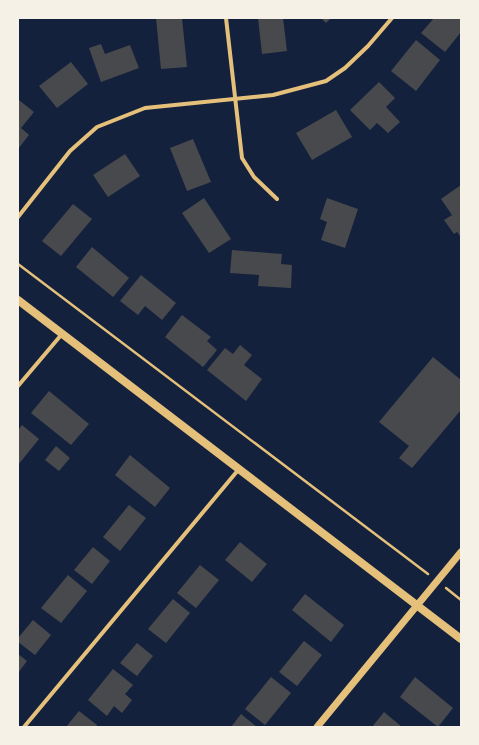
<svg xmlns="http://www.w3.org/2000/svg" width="479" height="745" viewBox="0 0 479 745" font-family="'Source Serif 4',serif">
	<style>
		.building { fill: #48494c }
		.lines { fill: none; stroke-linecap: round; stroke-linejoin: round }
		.path { stroke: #e5c07b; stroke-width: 2.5 }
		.minor { stroke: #e5c07b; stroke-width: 4 }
		.tertiary { stroke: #e5c07b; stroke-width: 7 }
		.secondary { stroke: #e5c07b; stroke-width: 8 }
	</style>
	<rect width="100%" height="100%" fill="#14213d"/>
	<g class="building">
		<polygon points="156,18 182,18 187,67 161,69"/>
		<polygon points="258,18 283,18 287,51 262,54"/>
		<polygon points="321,18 331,18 326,23"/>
		<polygon points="434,18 461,18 461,32 445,52 421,33"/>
		<polygon points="416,40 440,60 416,91 391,71"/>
		<polygon points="101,44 105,54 130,45 139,68 101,82 89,48"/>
		<polygon points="71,62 88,84 57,108 39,86"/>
		<polygon points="379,82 395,98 386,107 400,122 388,133 377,123 370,130 350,110"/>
		<polygon points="19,100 34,112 21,128 29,135 18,149"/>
		<polygon points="336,110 352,137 312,160 296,133"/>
		<polygon points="193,139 211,182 187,191 170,148"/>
		<polygon points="125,154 140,176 108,197 93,175"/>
		<polygon points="461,185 461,237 457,232 454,234 444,220 452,215 441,199"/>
		<polygon points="204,198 231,239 209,253 182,213"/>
		<polygon points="327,198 358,209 345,248 321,240 327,222 320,219"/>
		<polygon points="73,204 92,219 61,256 42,241"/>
		<polygon points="92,247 129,278 113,297 76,267"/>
		<polygon points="232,250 282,254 281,264 292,265 291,288 258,286 259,275 230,273"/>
		<polygon points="141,275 176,303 162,320 145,306 138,315 120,301"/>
		<polygon points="182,315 211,337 207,341 217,350 203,367 165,337"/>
		<polygon points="240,345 252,355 244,365 262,379 246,401 207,370 225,348 233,354"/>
		<polygon points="433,357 461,380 461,410 412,468 399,458 409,446 379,422"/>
		<polygon points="49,391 89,424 71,445 31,413"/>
		<polygon points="22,425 39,439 18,465 18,430"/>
		<polygon points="56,446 70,458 59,471 45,460"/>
		<polygon points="130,455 170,488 155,507 115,475"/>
		<polygon points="129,505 146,518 120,551 103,537"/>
		<polygon points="240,542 267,564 252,582 225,560"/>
		<polygon points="93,547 110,561 92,584 74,570"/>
		<polygon points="200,565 219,580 196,608 177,593"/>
		<polygon points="68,575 87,591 61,623 41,608"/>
		<polygon points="305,594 344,625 331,642 292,610"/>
		<polygon points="173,599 190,613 166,643 148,629"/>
		<polygon points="33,620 51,635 35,655 18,642 18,638"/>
		<polygon points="304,641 322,655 297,686 279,672"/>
		<polygon points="137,643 153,656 137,676 120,663"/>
		<polygon points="18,654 27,661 18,673"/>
		<polygon points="113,669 133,685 125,694 132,700 122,713 114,706 107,716 88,700"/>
		<polygon points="271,677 291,693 265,725 245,709"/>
		<polygon points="415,677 453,708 438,727 400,697"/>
		<polygon points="79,711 97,725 96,727 66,727"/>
		<polygon points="384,712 402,727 372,727"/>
		<polygon points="241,714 257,727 231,727"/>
	</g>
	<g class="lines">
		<g class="path">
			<polyline points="18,264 428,574"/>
			<polyline points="446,588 461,600"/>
		</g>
		<g class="minor">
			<polyline points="226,18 242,158 254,177 277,199"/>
			<polyline points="18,217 70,151 97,127 145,108 273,95 326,81 345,68 368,46 392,18"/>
			<polyline points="18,386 62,334"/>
			<polyline points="24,727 239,469"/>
		</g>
		<polyline class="tertiary" points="317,727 461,552"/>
		<polyline class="secondary" points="18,300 461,639"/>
	</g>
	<rect width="479" height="745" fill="none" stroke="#f6f1e7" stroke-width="38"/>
</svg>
